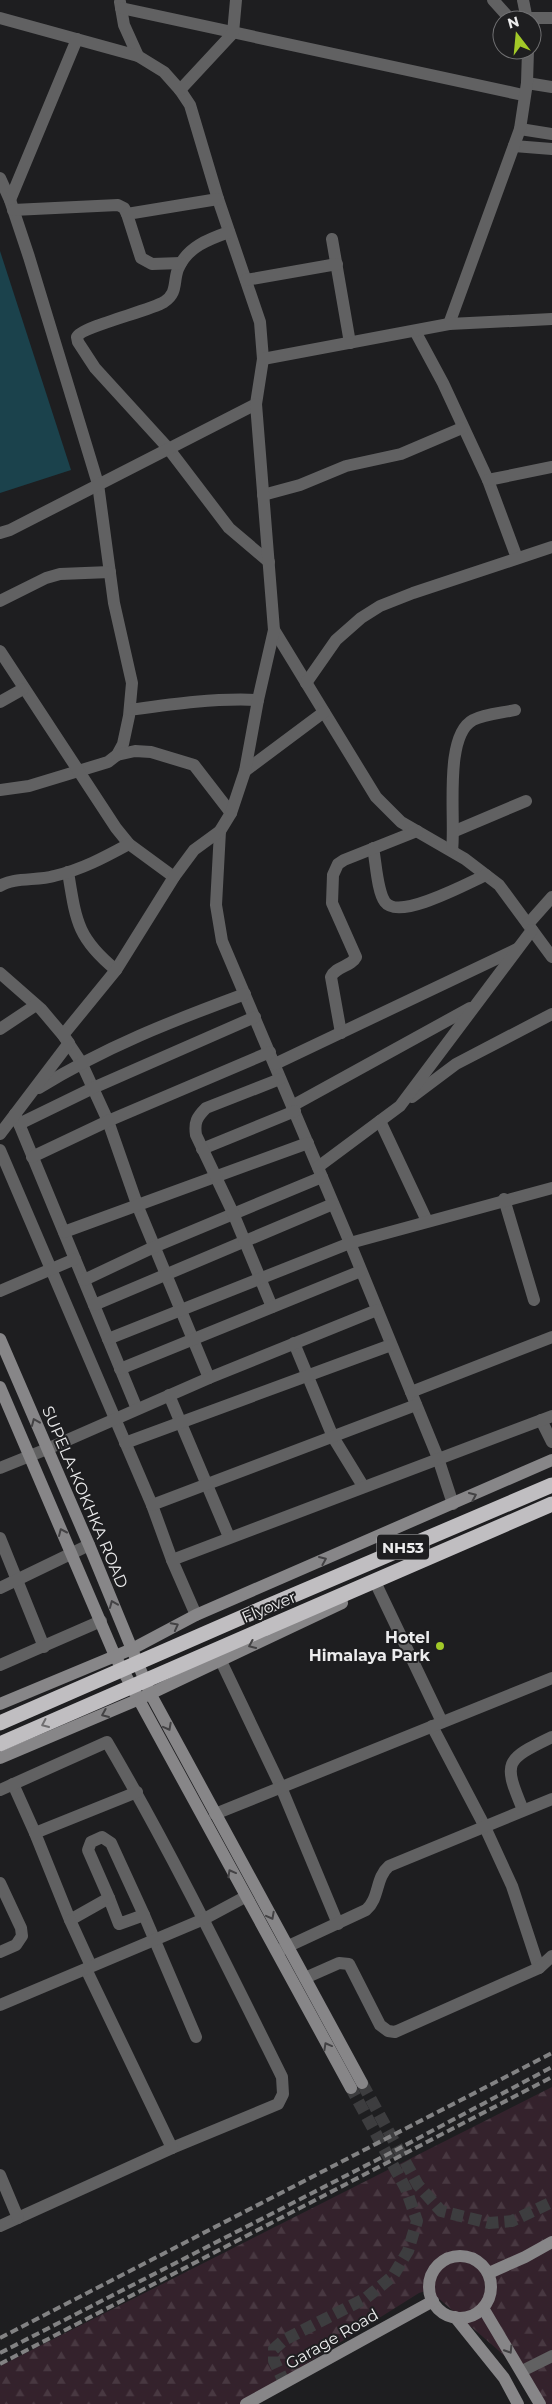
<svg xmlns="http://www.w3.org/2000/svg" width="552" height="2404" viewBox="0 0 552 2404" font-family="Montserrat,sans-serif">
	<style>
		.forest { fill: url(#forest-firs) }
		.water { fill: #1b424c }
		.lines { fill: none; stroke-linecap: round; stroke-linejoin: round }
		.secondary-tunnel { stroke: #3d3d3f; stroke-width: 12; stroke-dasharray: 12 6; stroke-linecap: butt }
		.street { stroke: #616162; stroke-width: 12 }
		.secondary { stroke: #878688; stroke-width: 12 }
		.highway { stroke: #c0bec1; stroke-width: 15 }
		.rail { stroke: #828283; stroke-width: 4; stroke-dasharray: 8 4; stroke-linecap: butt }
		.highway-bridge { stroke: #c0bec1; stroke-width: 15 }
		.oneway { stroke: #434244 }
		.oneway2 { stroke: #6f6e70 }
		.poi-dot { fill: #a2c928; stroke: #1e1e20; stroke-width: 2 }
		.labels { text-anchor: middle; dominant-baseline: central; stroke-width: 4; stroke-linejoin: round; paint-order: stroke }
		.shield { fill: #1e1e20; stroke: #aeaeb0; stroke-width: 1 }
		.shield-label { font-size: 15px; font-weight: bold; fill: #ececed }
		.street-label { font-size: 16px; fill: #ececed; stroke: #1e1e20 }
		.poi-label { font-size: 16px; font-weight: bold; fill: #ececed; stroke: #1e1e20; text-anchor: end }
	</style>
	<defs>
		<pattern id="forest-firs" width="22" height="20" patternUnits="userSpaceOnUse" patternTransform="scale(1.25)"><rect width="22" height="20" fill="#34222c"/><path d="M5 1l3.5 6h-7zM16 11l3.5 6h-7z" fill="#483841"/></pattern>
	</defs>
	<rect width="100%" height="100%" fill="#1e1e20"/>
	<polygon class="forest" points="552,2087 552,2404 540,2404 522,2371 429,2290 419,2293 242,2404 0,2404 0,2366"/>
	<polygon class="water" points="0,251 71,470 0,493"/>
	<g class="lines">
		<g class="secondary-tunnel">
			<polyline points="362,2083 418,2185 441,2211 489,2223 512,2221 552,2202"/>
			<polyline points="285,2384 274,2361 274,2349 284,2340 366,2298 393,2276 408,2251 417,2221 406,2189 351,2088"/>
		</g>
		<g class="street">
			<polyline points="493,0 511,20"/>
			<polyline points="523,0 527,20"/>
			<polyline points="120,2 124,25 138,56"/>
			<polyline points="121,8 523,95"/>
			<polyline points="0,18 138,56 164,72 180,90 190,105 218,199 260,322 263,359"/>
			<polyline points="527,18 552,18"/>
			<polyline points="527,83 552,87"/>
			<polyline points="180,90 233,33 236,0"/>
			<polyline points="520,129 552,134"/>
			<polyline points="514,146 552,149"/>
			<polyline points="0,178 10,200 29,257 98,484 114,603 132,683 129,716 123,744 117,755 108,762 29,786 0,790"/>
			<polyline points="10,200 77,39"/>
			<polyline points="13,210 118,205 124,208 127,214"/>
			<path d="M229 232C209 239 187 247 178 269 173 282 178 293 164 302 149 311 81 327 77 337L78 342 95 368 168 448 229 528 269 562"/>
			<polyline points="332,239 350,343"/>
			<polyline points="181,263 152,264 141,258 127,214 218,199"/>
			<polyline points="246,280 337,264"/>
			<polyline points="449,324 520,129 527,83 528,50"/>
			<polyline points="415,331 443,383 488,480 517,558"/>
			<polyline points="488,480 552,467"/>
			<polyline points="263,495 300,485 346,466 401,454 462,428"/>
			<polyline points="0,533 10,530 256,404 263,359 449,324 552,319"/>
			<polyline points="0,601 46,578 60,574 110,572"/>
			<polyline points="274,630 376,797 401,822 465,859 499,885 552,957"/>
			<polyline points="0,651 116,828 129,844 174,877"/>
			<polyline points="306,683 336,640 361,618 380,606 413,593 552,547"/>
			<polyline points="0,702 23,689"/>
			<path d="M130 710C173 704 214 698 258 700"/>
			<polyline points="117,755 135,751 151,752 194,765 231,813"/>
			<polyline points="245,771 324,712"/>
			<polyline points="220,831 216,905 222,941 350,1243 438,1458 453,1504"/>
			<polyline points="455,831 526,801"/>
			<path d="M373 848C376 862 377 891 385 902 399 921 468 883 486 875"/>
			<path d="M452 851C456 820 443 736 473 720 485 714 502 713 515 710"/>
			<path d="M68 872C76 921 77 938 116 970"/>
			<path d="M0 886C14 877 37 881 54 876 81 870 105 857 129 844"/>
			<polyline points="528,924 552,897"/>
			<polyline points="0,973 41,1009 63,1035 81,1062 108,1121 138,1207 209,1378"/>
			<polyline points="0,1029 36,1005"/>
			<path d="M341 1033 331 977C336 966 351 967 356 957L332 903 333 875 338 864 344 860 417 831"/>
			<polyline points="275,1064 517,949"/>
			<path d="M39 1088C105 1047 172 1021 245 994"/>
			<polyline points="412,1097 456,1064 552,1014"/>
			<polyline points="292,1106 470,1008"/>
			<polyline points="15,1114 137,1409"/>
			<polyline points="380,1121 427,1221"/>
			<polyline points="19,1124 93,1088 255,1017"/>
			<polyline points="0,1134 69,1043 63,1035 116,970 174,877 194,850 220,831 231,813 245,771 258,700 274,630 256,404"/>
			<polyline points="202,1149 295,1111"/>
			<polyline points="0,1150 152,1505 172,1560"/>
			<polyline points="32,1157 108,1121 270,1052"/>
			<polyline points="318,1167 400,1106 532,930"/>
			<polyline points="504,1199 534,1300"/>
			<polyline points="64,1232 308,1143"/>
			<polyline points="84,1280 154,1247 322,1177"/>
			<polyline points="0,1291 75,1259"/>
			<polyline points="94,1305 333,1204"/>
			<path d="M272 1307 233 1213 196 1135C194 1122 197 1117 206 1108L280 1079"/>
			<polyline points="108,1339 350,1243 552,1188"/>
			<polyline points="294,1343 333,1437 363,1486"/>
			<polyline points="120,1369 361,1271"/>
			<polyline points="411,1392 552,1337"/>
			<polyline points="169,1395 229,1537"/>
			<polyline points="541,1420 552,1442"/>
			<polyline points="125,1443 391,1345"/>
			<polyline points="0,1468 47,1449 209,1378 377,1310"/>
			<polyline points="152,1505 416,1405"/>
			<polyline points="0,1538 44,1647"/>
			<polyline points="377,1586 442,1722"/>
			<polyline points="0,1588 89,1545"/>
			<polyline points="196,1615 172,1560 552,1416"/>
			<polyline points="220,1659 281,1787 338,1924"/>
			<polyline points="0,1665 101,1621"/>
			<polyline points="432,1726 484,1825 512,1886 539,1968"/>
			<polyline points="13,1784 35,1833"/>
			<path d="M0 1790 107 1742C171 1851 226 1964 282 2077L283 2094 278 2104 172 2148 0 2226"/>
			<polyline points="137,1792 35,1833 70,1920 109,1898 119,1924 144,1915 196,2037"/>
			<path d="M523 1810C503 1762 504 1760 552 1737"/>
			<polyline points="215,1814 552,1678"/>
			<polyline points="0,1883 21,1928 22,1936 16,1945 0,1952"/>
			<polyline points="109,1898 88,1850 91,1842 102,1837 111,1843 144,1915"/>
			<polyline points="70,1920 91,1966"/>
			<path d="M280 1950 366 1910C380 1898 375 1878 389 1866L552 1799"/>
			<polyline points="86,1969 172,2148"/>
			<polyline points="305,1978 339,1963 349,1964 380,2025 388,2031 395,2032 539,1968 552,1956"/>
			<polyline points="0,2005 204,1919 245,1897"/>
			<polyline points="0,2175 18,2218"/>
			<polyline points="522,2371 552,2356"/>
		</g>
		<g class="secondary">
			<polyline points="0,1339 89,1545 150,1693 362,2083"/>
			<polyline points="0,1387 115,1656 351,2088"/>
			<polyline points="0,1704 132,1649 196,1615 552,1460"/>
			<polyline points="0,1758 137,1700 342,1603"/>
			<circle cx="460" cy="2287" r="31"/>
			<polyline points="489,2273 525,2257 552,2242"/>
			<polyline points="483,2308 540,2404"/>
			<polyline points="455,2317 504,2378 518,2404"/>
			<polyline points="246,2404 433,2301"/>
		</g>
		<g class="highway">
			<polyline points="254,1612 552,1485"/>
			<polyline points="266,1628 552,1504"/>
		</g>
		<g class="rail">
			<polyline points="0,2338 552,2053"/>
			<polyline points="0,2353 398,2149 552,2067"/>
			<polyline points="0,2364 552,2077"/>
		</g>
		<g class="highway-bridge">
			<polyline points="0,1723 254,1612"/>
			<polyline points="0,1744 266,1628"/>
		</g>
	</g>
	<defs><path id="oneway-chevron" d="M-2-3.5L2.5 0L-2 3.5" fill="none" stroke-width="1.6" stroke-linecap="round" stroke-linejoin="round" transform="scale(1.25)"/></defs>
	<g class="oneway">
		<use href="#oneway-chevron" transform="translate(35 1422) rotate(-113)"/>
		<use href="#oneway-chevron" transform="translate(473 1496) rotate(-24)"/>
		<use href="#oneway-chevron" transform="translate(62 1532) rotate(-114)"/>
		<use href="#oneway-chevron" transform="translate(323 1560) rotate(-23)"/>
		<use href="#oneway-chevron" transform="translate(113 1604) rotate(-112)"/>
		<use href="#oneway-chevron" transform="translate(175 1626) rotate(-28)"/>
		<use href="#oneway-chevron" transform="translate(252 1645) rotate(156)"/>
		<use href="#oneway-chevron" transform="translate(105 1714) rotate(157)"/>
		<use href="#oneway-chevron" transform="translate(168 1727) rotate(62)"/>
		<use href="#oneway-chevron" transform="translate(231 1873) rotate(-119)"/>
		<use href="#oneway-chevron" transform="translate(271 1916) rotate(62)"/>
		<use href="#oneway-chevron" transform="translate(327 2046) rotate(-119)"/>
		<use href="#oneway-chevron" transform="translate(509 2350) rotate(58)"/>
	</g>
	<use class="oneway2" href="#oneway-chevron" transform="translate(45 1724) rotate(156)"/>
	<circle class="poi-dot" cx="440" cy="1646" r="5"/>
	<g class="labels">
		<rect class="shield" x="377" y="1534.5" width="52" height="25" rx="4"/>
		<g class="shield-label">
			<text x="403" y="1547">NH53</text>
		</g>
		<g class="street-label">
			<text transform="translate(85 1497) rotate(67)">SUPELA-KOKHKA ROAD</text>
			<text transform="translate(269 1607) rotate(-23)">Flyover</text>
			<text transform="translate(332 2339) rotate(-30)">Garage Road</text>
		</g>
		<g class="poi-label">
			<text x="430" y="1637">Hotel<tspan x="430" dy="18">Himalaya Park</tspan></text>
		</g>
	</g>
	<g transform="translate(517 35) rotate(344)"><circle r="24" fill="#1e1e20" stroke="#707072"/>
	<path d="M0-4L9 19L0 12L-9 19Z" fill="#a2c928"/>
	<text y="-8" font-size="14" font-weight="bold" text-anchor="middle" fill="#ececed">N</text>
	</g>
</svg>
